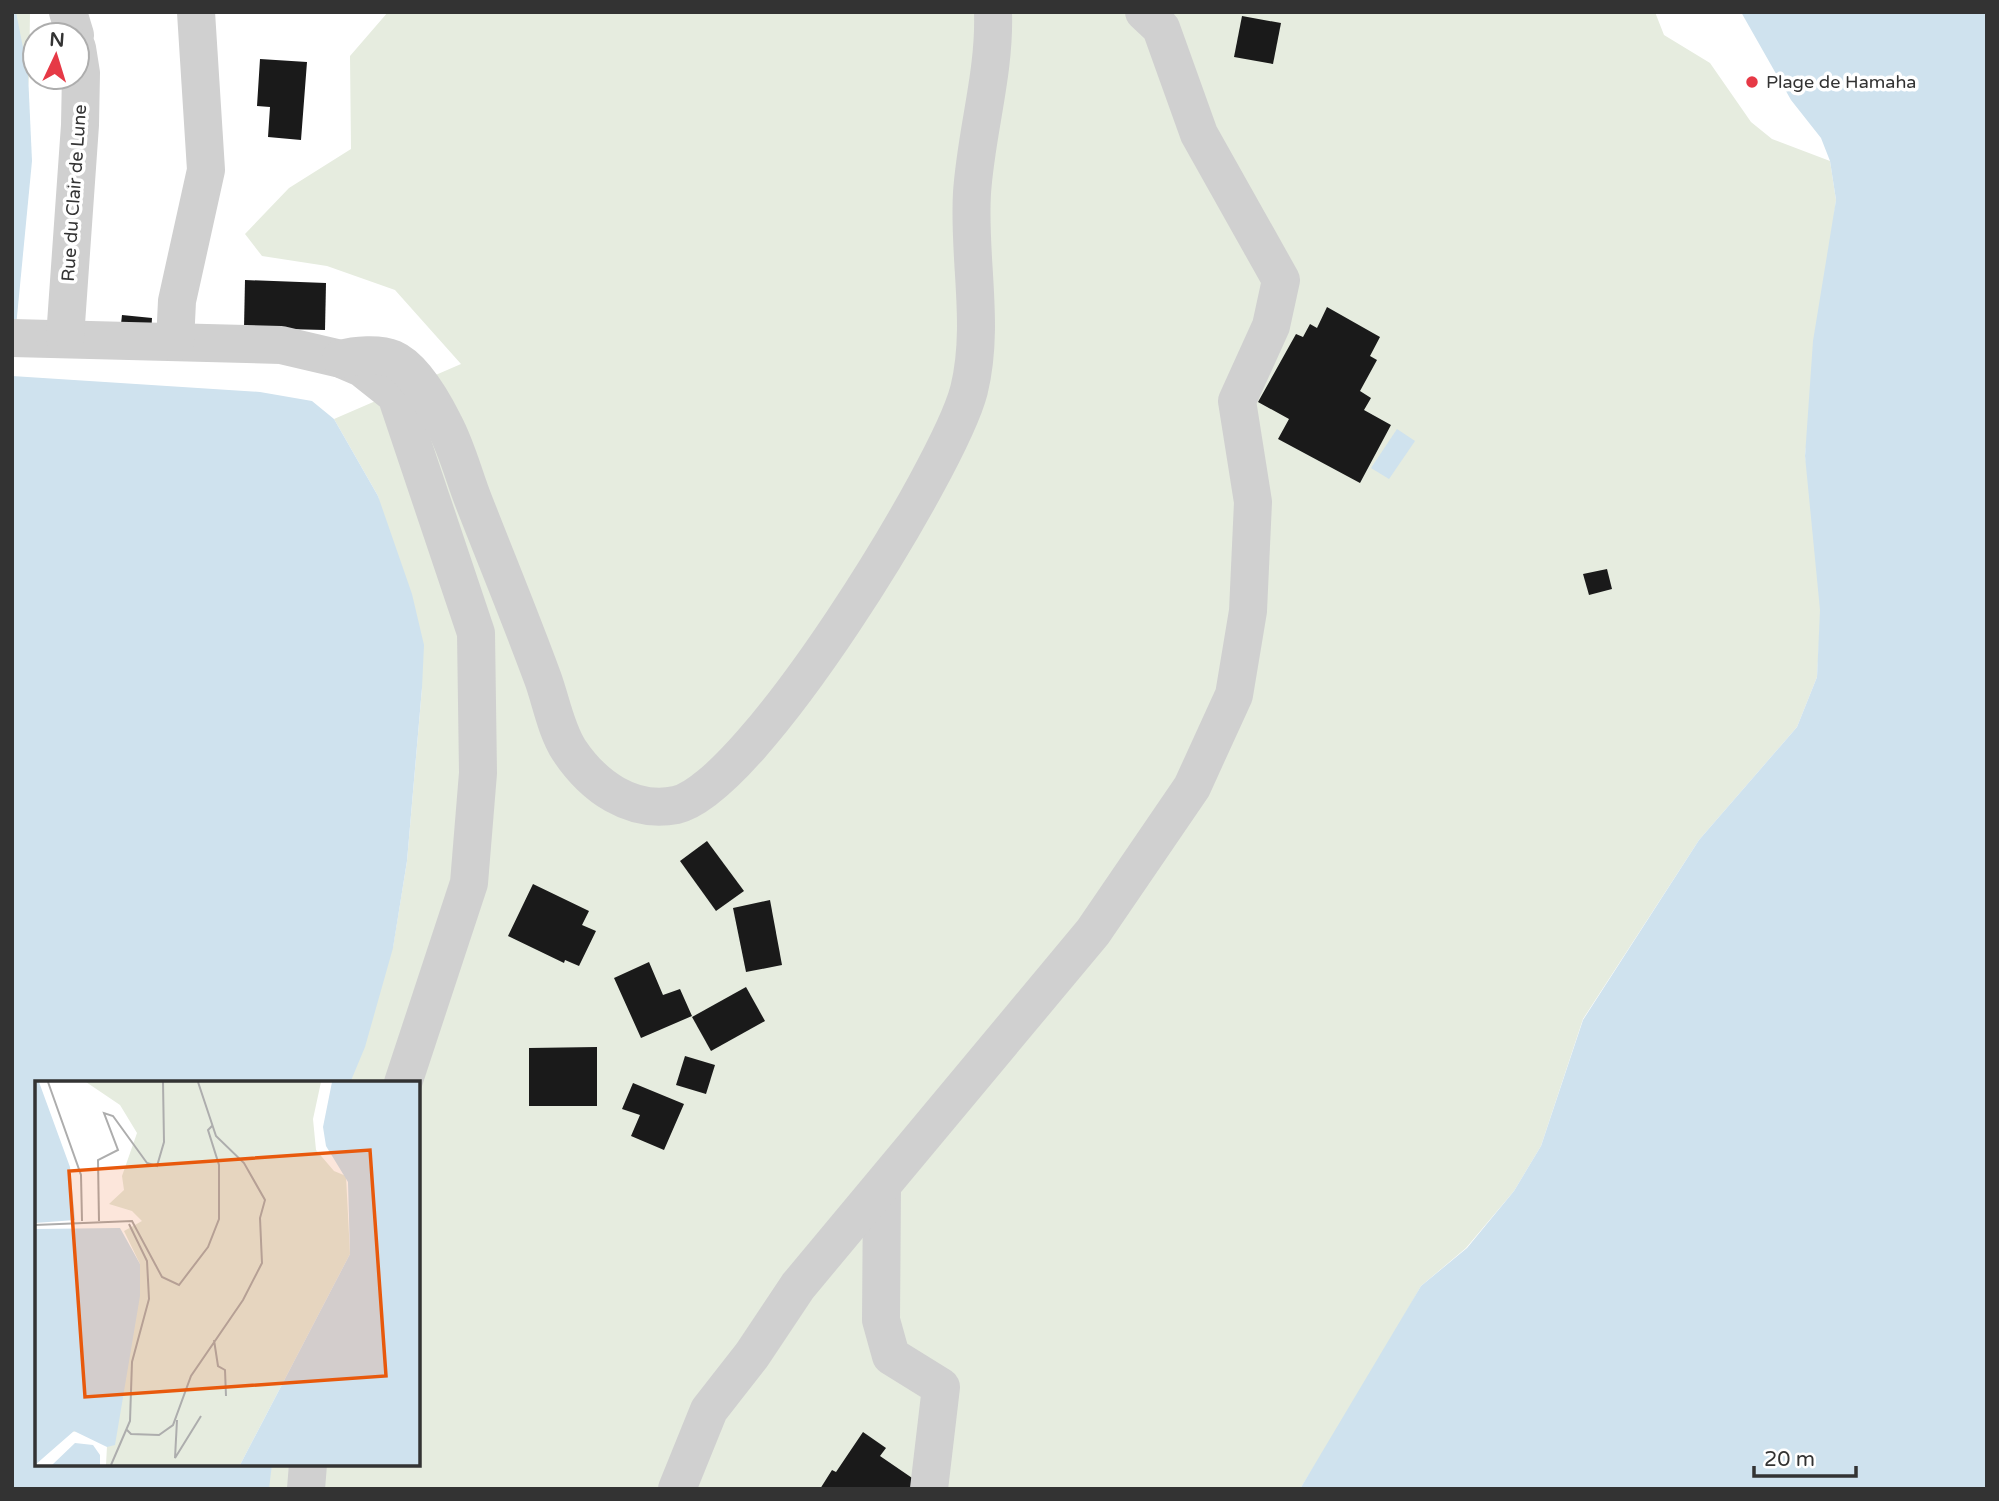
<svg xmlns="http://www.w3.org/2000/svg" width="1999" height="1501" viewBox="0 0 1999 1501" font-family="'Varela Round',sans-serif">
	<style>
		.green { fill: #e6ecdf; fill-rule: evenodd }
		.water { fill: #cfe2ee }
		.building { fill: #1a1a1a }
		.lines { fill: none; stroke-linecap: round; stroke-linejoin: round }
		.minor { stroke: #d0d0d0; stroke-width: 38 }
		.poi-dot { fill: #e63946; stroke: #fff; stroke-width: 2.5 }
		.labels { text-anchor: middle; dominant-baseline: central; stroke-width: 7; stroke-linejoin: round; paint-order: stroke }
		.poi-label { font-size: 18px; fill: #333; stroke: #fff; text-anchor: start }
		.street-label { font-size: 18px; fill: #333; stroke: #fff }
		.inset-road { fill: none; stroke: #adadad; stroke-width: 2 }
		.view { fill: #e8590c; fill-opacity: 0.15; stroke: #e8590c; stroke-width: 3.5 }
		.inset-edge { fill: none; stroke: #333; stroke-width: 3.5 }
	</style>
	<rect width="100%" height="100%" fill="#fff"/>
	<g class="green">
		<polygon points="12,12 30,12 29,77 12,221"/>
		<path d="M388 12H1655L1664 35 1710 63 1751 122 1772 139 1830 161 1836 200 1805 455 1813 508 1821 610 1817 677 1797 727 1699 840 1583 1019 1541 1146 1514 1191 1466 1248 1421 1286 1360 1393 1300 1489H12V378L393 947 407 861 422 688 378 496 334 419 461 364 395 290 327 266 262 256 245 234 289 188 351 149 350 56ZM37 1083H418V1464H37Z"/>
	</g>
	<g class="water">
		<polygon points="12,12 16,12 28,73 32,161 16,327 12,327"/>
		<polygon points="1741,12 1987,12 1987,1489 1300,1489 1421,1286 1467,1248 1514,1191 1541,1146 1583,1020 1699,840 1797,727 1817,677 1820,610 1805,456 1813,341 1836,200 1830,161 1821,138 1791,100"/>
		<polygon points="12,376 260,392 312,401 334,419 378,496 412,594 424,645 422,688 407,861 393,948 365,1047 350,1083 37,1083 37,1464 272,1464 269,1489 12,1489"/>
		<polygon points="1397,429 1415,441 1389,479 1371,468"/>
	</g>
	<g class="building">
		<polygon points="1242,16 1281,23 1273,64 1234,57"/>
		<polygon points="260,59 307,62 301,140 268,137 270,107 257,106"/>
		<polygon points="245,280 326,283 325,330 244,328"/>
		<polygon points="1327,307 1380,337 1370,356 1377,360 1360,391 1371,398 1364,410 1391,425 1360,483 1278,439 1289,419 1258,402 1296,334 1303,337 1310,324 1317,328"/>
		<polygon points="122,315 152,318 151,336 120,333"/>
		<polygon points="1607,569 1612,589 1589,595 1583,574"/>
		<polygon points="707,841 744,891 716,911 680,861"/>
		<polygon points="533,884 589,911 582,925 596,931 579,966 565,960 564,963 508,936"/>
		<polygon points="770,900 782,965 746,972 733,908"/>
		<polygon points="649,962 663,995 680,989 692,1016 641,1038 614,978"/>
		<polygon points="746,987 765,1021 711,1051 692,1017"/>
		<polygon points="597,1047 597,1106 529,1106 529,1048"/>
		<polygon points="685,1056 715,1065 706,1094 676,1085"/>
		<polygon points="633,1083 684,1104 664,1150 631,1136 640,1115 622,1109"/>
		<polygon points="863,1432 886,1448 880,1456 918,1482 914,1489 820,1489 832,1470 836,1472"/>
	</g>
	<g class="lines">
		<g class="minor">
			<polyline points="68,12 75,35"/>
			<polyline points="12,338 281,345 341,359 362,368 396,395 476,633 478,773 469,883 403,1083"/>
			<polyline points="65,338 80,125 81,73 77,48"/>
			<polyline points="175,342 177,301 206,170 196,12"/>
			<path d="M341 359C355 355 379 353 393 359 414 368 434 404 444 424 457 448 464 477 474 502 497 561 521 619 543 679 551 701 556 730 569 750 593 786 631 814 676 805 752 789 949 468 969 390 985 325 968 258 972 193 976 132 995 74 993 12"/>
			<polyline points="882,1187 881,1320 891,1356 941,1387 929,1489"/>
			<polyline points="306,1489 308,1464"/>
			<polyline points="677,1489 709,1410 752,1355 798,1286 1093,932 1192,787 1234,695 1248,611 1253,502 1237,401 1271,326 1281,280 1199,134 1161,28 1144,12"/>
		</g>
	</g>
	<circle class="poi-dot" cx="1752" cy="82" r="7"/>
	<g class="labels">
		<g class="poi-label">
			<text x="1766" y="82">Plage de Hamaha</text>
		</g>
		<g class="street-label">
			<text transform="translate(74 193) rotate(-86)">Rue du Clair de Lune</text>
		</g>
	</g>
	<g transform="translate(35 1081)">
		<rect width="385" height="385" fill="#fff"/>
		<path d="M51 1H286L278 38 281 69 299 90 311 95 315 173 205 384H71L72 365 44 350 35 351 0 384V148L105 215V183L89 150 107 140 97 130 74 123 89 109 87 95 102 52 85 24Z" fill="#e6ecdf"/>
		<path d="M0 1H4L35 86 40 139 0 142ZM297 1H385V384H205L315 173 313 101 291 65 288 46ZM85 147 105 183V215L80 364 72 366 39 350 0 384V148ZM40 362 58 364 65 374V384H17Z" fill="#cfe2ee"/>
		<path class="inset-road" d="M13 1 46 94 47 140M64 140 63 79 83 69 69 32 78 35 112 82 122 85 129 61 128 1M0 144 97 140 127 196 144 204 173 166 184 138V84L173 49 177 45M179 259 183 285 190 289 191 315M142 339 140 377 166 335M91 348 96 353 124 354 138 344 156 295 208 219 227 182 225 137 230 119 209 82 181 55 163 1M76 384 95 340 97 281 114 218 112 180 94 143"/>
		<path class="view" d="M335 69 351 295 50 316 34 90Z"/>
		<rect width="385" height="385" class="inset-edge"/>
	</g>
	<rect width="1999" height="1501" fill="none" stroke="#333333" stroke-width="28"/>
	<g transform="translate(56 56) rotate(4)"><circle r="33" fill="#ffffff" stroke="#adadad" stroke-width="2"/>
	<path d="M0-5L12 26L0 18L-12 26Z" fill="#e63946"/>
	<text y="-10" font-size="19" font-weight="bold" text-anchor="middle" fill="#333333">N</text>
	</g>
	<path d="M1754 1466v10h102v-10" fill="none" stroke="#333333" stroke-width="3.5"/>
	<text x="1764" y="1466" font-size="21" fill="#333333" stroke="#ffffff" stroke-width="5" paint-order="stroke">20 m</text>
</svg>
